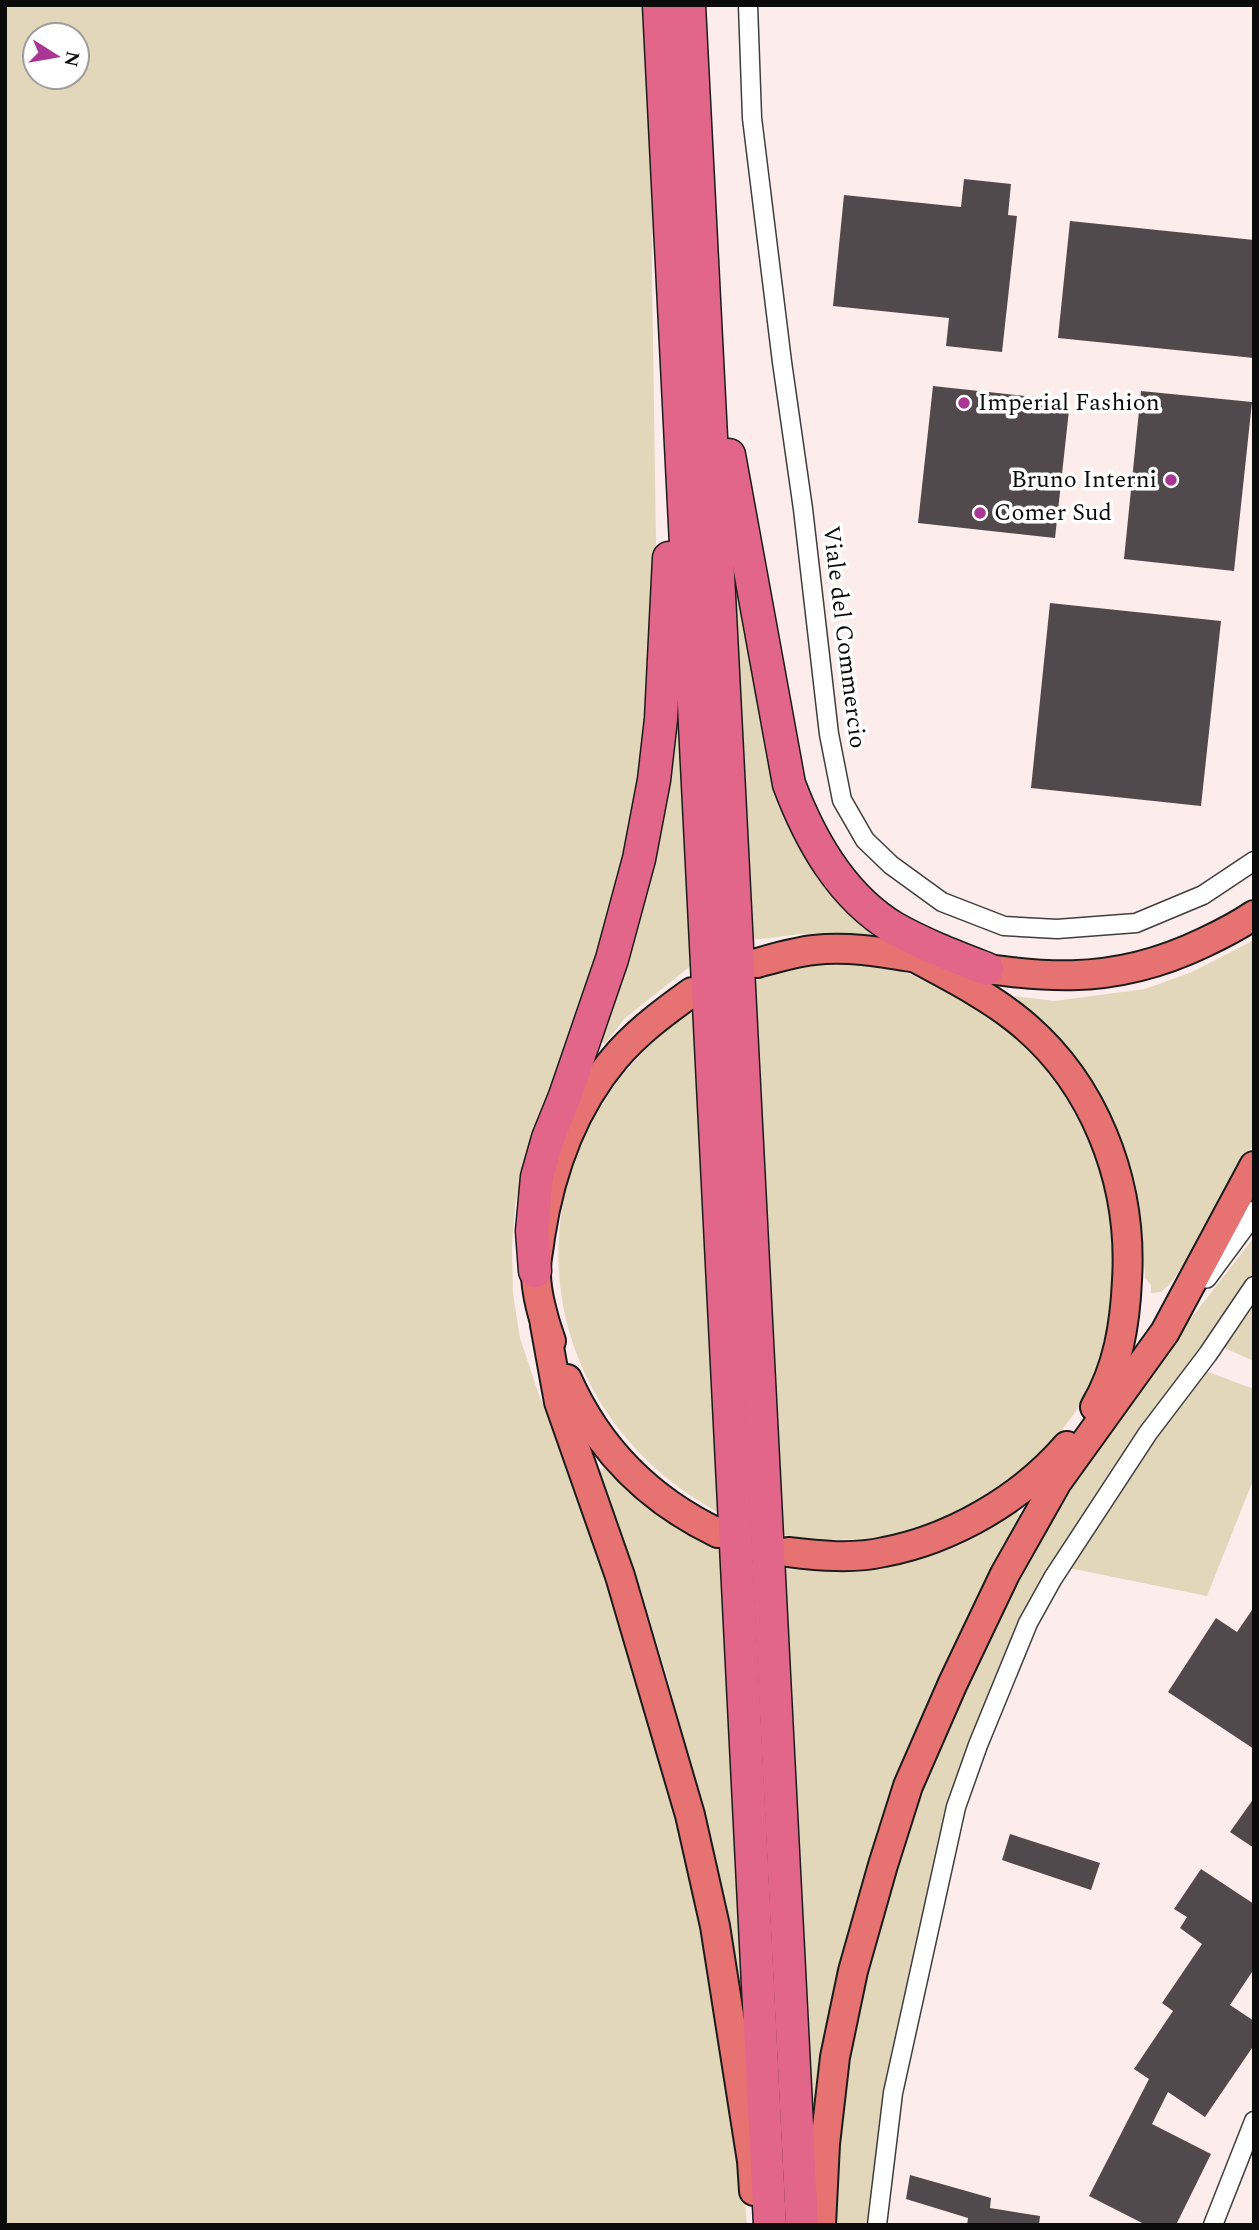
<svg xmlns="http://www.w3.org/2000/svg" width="1259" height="2230" viewBox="0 0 1259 2230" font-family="Spectral,serif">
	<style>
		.green { fill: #e2d7ba; fill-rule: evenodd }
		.building { fill: #52494d }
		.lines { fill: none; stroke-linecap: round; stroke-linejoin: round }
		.minor-casing { stroke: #3e3e3e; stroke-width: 21 }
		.tertiary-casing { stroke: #3e3e3e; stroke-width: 24 }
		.primary-casing { stroke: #1c1c1c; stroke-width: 32 }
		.motorway-casing { stroke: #1c1c1c; stroke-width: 35 }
		.minor { stroke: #fff; stroke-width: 18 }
		.tertiary { stroke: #fff; stroke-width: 21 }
		.primary { stroke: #e67372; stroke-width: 28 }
		.motorway { stroke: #e1668a; stroke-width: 32 }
		.poi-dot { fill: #a83692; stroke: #fff; stroke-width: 2.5 }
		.labels { text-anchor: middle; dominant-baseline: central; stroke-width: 7; stroke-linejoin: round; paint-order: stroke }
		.poi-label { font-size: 24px; fill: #0b0b0b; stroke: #fff; text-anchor: start }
		.street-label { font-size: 24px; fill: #0b0b0b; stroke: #fff }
	</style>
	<rect width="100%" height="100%" fill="#fcedec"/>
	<g class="green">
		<path d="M5 5H645L653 181 652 275 656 541 653 706 628 840 595 965 548 1099 527 1152 515 1206 512 1247 513 1294 520 1338 539 1395 586 1513 616 1598 697 1887 739 2132 747 2225H5ZM35 35H77V77H35Z"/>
		<polygon points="735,580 743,583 781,789 886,939 842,933 801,934 752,940 732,595"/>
		<polygon points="678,663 692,965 624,1019 605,1044 596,1036"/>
		<path d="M1254 940V1143L1192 1252 1170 1284 1161 1292 1151 1293V1285L1145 1278C1143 1245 1142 1210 1134 1177 1122 1134 1099 1089 1071 1054 1054 1033 1033 1015 1014 996L1054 1001 1145 989 1192 972Z"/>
		<path d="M842 964C864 965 888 966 909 974 1028 1014 1117 1132 1116 1259 1116 1271 1114 1283 1113 1296 1110 1322 1107 1348 1097 1373 1074 1426 1029 1471 981 1500 920 1537 853 1547 783 1535L753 981C783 969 810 965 842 964Z"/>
		<path d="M695 1009 721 1514C516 1404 502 1139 695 1009Z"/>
		<polygon points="1254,1237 1254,1271 1119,1461 1067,1538 1032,1598 956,1791 870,2225 832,2225 848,2038 923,1776 990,1624 1081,1469 1138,1387"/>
		<polygon points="1254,1300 1254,1361 1222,1347"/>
		<polygon points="1203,1370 1254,1389 1254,1478 1207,1596 1069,1568 1145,1448"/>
		<polygon points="604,1468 641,1502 682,1530 723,1552 751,2068 719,1883 668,1680 639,1584 597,1473"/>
		<path d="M1016 1508 1024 1522 902 1769 815 2141 809 2132 783 1569C851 1571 926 1569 986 1531 996 1524 1006 1516 1016 1508Z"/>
	</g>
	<g class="building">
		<polygon points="964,179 1011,184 1008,215 1017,216 1002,352 946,346 949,318 833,306 844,195 961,207"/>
		<polygon points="1070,221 1254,240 1254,358 1058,338"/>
		<polygon points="933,386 1070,401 1055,538 918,523"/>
		<polygon points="1141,391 1252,402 1234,571 1124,559"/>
		<polygon points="1050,603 1221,621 1201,806 1031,788"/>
		<polygon points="1254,1607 1254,1749 1168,1692 1216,1618 1237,1632"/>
		<polygon points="1254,1798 1254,1848 1230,1832"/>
		<polygon points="1010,1834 1100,1863 1091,1890 1002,1860"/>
		<polygon points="1201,1869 1254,1904 1254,1969 1230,2005 1254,2021 1254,2045 1205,2117 1168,2092 1152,2124 1211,2154 1176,2225 1146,2225 1089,2196 1149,2079 1134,2069 1173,2011 1162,2003 1202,1944 1180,1928 1187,1917 1174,1909"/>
		<polygon points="910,2175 991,2198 990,2208 1040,2216 1039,2225 967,2225 968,2218 906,2199"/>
	</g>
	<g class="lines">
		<g class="minor-casing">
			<g id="minor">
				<polyline points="748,5 752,118 782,362 803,509 829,734 842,800 865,840 891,865 942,902 1004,926 1057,929 1136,923 1203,895 1254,861"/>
				<polyline points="877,2225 893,2093 956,1807 978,1745 1028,1623 1053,1578 1148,1433 1208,1354 1254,1286"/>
				<polyline points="1213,2225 1254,2121"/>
			</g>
		</g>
		<g class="tertiary-casing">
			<polyline id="tertiary" points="1206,1277 1254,1212"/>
		</g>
		<g class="primary-casing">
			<g id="primary">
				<path d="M914 957C949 976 983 993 1014 1017 1094 1079 1133 1181 1127 1280 1125 1325 1118 1368 1095 1407"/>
				<path d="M757 963C775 958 795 952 814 950 854 945 896 955 936 961 1036 977 1107 989 1203 943 1220 935 1238 926 1254 915"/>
				<polyline points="545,1325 559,1402 620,1576 690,1815 715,1926 752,2161 754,2191"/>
				<path d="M551 1341C544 1322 535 1290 536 1269 536 1259 539 1248 540 1237 550 1172 572 1109 615 1058 637 1032 664 1012 692 992"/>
				<path d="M567 1379C598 1449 649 1500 718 1533"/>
				<path d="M788 1552C820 1556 853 1559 884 1552 953 1539 1022 1498 1067 1446"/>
				<polyline points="821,2225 825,2144 835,2057 853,1971 883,1865 908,1786 953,1683 1005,1574 1057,1482 1165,1332 1254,1166"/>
			</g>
		</g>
		<g class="motorway-casing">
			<g id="motorway">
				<polyline points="659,5 770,2225"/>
				<polyline points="689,5 802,2225"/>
				<path d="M729 455 789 784C810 840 841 896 894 928 924 945 956 957 987 969"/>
				<polyline points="535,1271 532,1231 537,1177 548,1138 565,1096 612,959 639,859 654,780 661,719 669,558"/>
			</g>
		</g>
		<use href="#minor" class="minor"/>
		<use href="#tertiary" class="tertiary"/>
		<use href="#primary" class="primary"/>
		<use href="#motorway" class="motorway"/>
	</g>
	<g class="poi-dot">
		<circle cx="964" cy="403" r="7"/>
		<circle cx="1171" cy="480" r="7"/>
		<circle cx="980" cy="513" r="7"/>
	</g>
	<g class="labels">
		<g class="poi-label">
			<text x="978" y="403">Imperial Fashion</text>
			<text x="1157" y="480" text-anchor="end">Bruno Interni</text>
			<text x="994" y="513">Comer Sud</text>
		</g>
		<g class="street-label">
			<text transform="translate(844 637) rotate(83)">Viale del Commercio</text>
		</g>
	</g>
	<rect width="1259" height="2230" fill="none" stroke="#0b0b0b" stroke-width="14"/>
	<g transform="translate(56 56) rotate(101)"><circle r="33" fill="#ffffff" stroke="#9d9d9d" stroke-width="2"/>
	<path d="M0-5L12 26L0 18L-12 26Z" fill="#a83692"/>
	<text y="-10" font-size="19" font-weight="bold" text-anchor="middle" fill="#0b0b0b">N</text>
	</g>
</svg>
